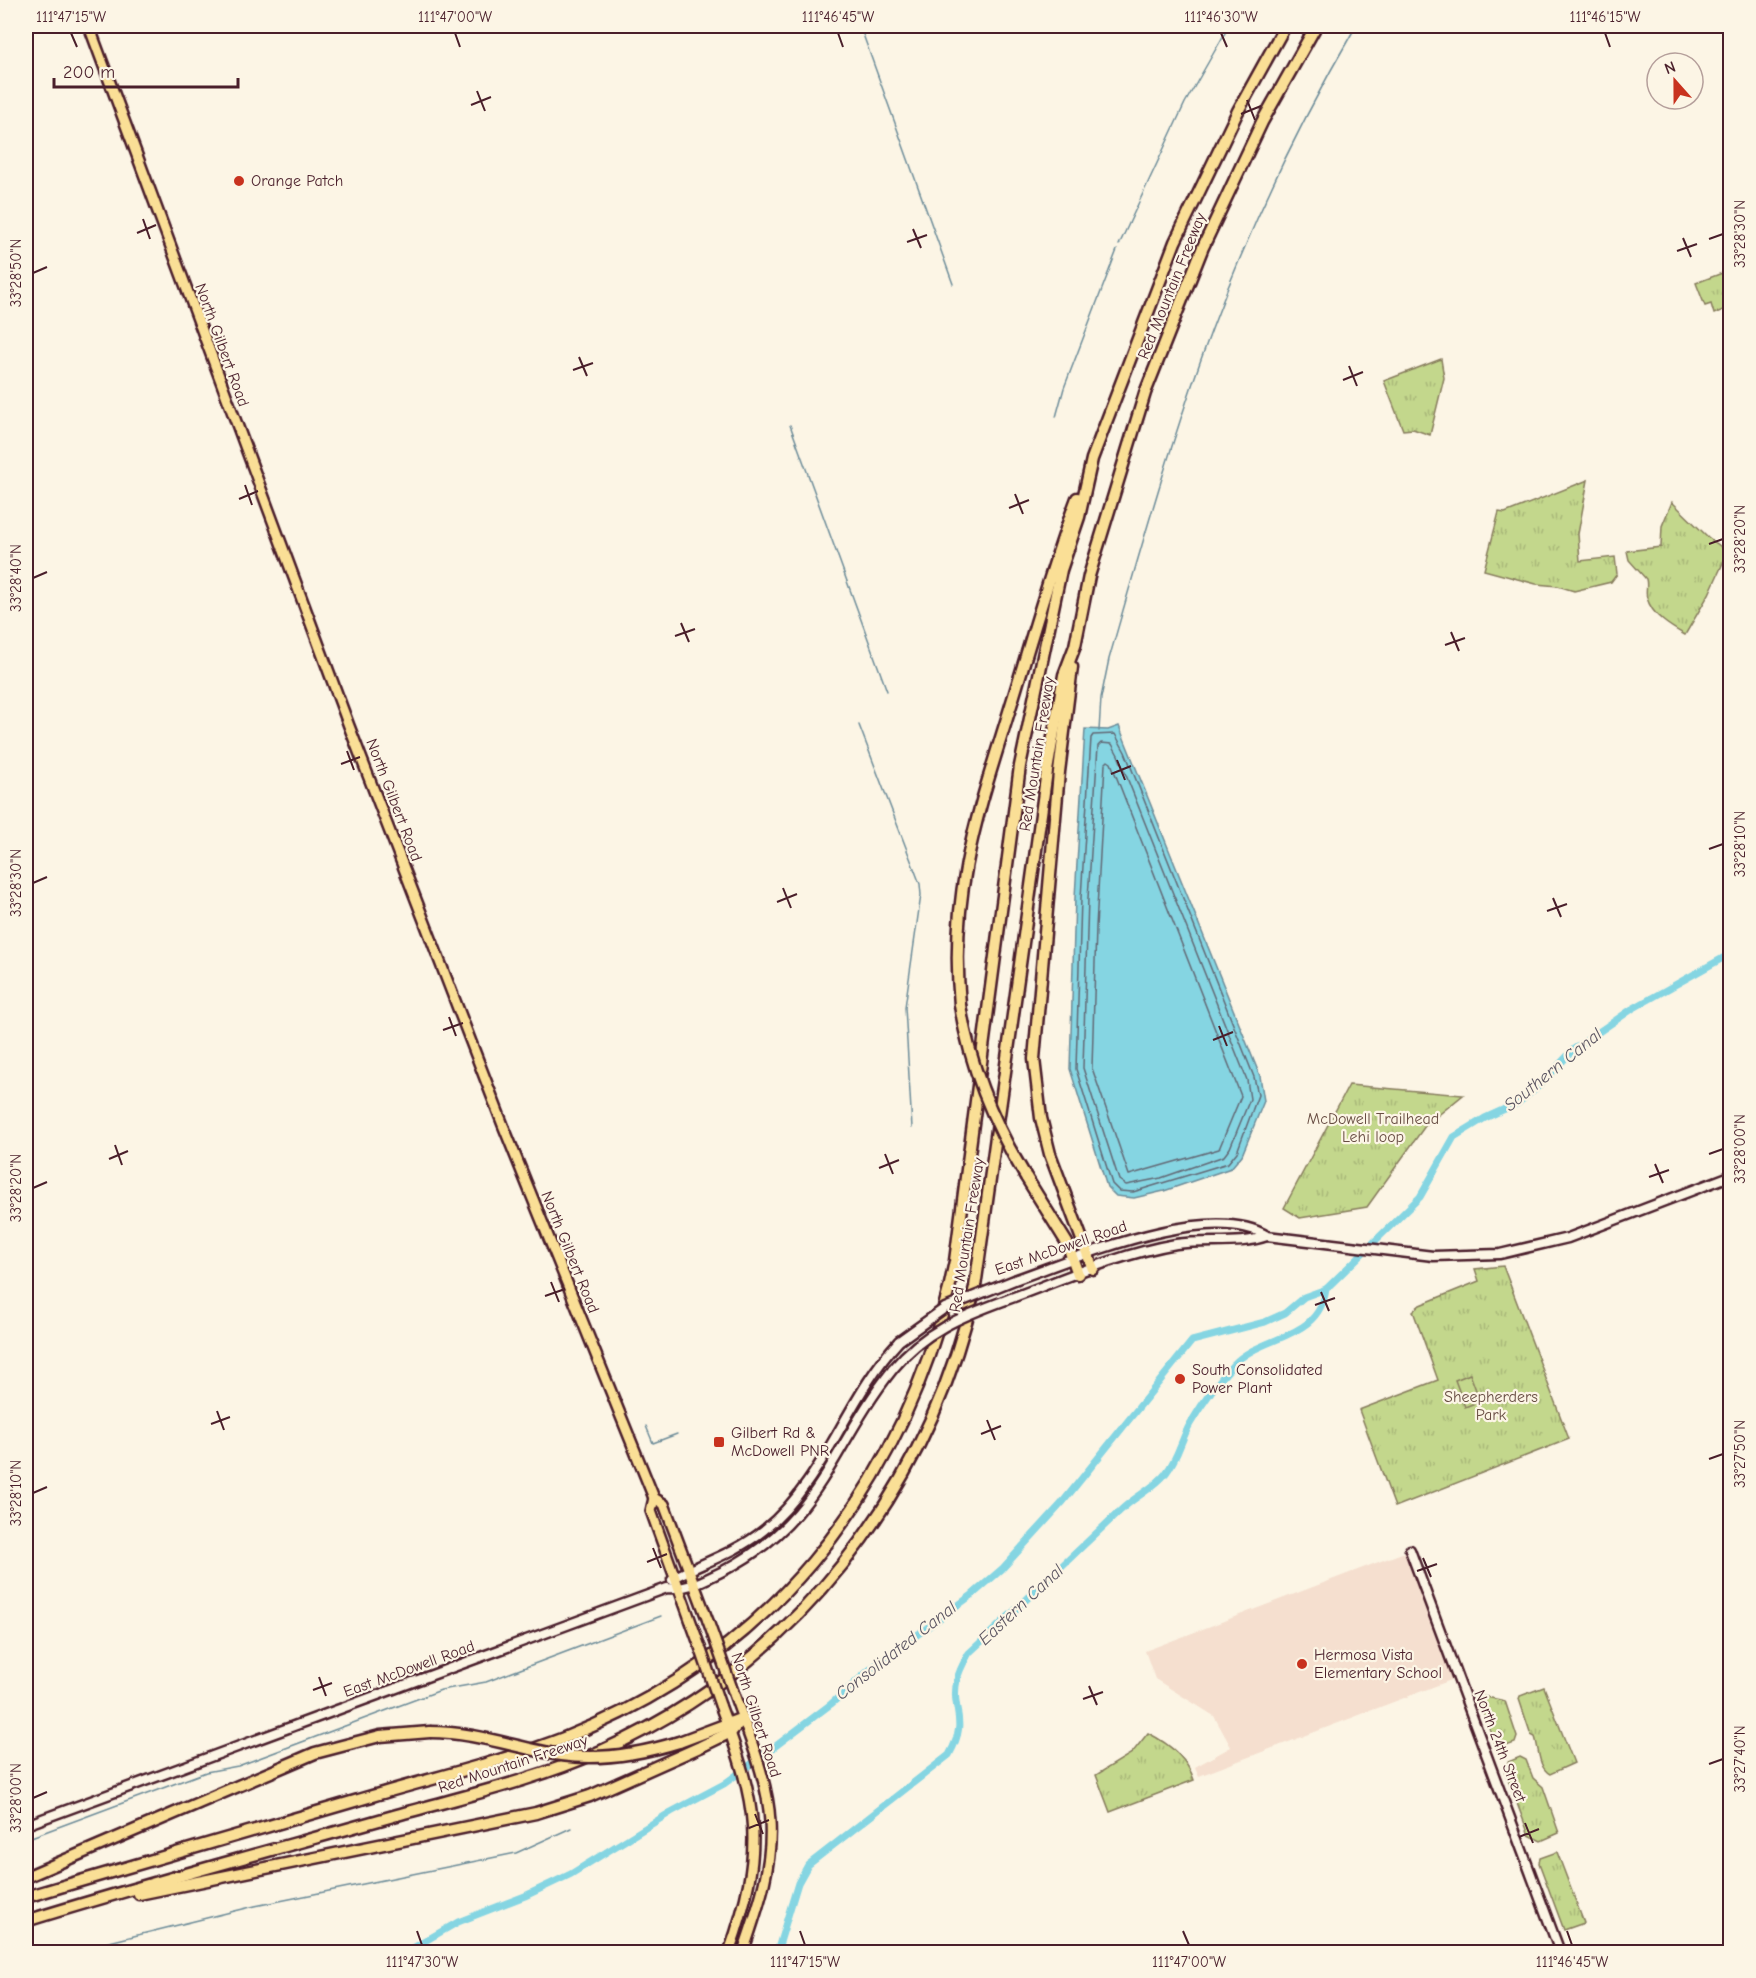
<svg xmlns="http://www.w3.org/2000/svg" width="1756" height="1978" viewBox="0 0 1756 1978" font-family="'Comic Neue',sans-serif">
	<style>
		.built { fill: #f5dfcf }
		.park { fill: url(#park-tufts); stroke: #867b5c; stroke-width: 1.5 }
		.garden { fill: #c3d78c; stroke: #867b5c; stroke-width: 1.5 }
		.water { fill: #85d5e2; stroke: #6d8c99; stroke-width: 1.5 }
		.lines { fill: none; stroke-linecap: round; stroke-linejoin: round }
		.shore { stroke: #626874; stroke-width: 1.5 }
		.stream { stroke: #6d8c99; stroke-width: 1.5 }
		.canal { stroke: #85d5e2; stroke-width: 7 }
		.secondary-casing { stroke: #4a1f2b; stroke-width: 13 }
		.primary-casing { stroke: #4a1f2b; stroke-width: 14 }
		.highway-casing { stroke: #4a1f2b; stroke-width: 15 }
		.secondary { stroke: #fcf5e5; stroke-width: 8 }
		.primary { stroke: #fadf96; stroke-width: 9 }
		.highway { stroke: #fadf96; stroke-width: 10 }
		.secondary-bridge-casing { stroke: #4a1f2b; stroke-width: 13; stroke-linecap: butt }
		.primary-bridge-casing { stroke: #4a1f2b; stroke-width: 14; stroke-linecap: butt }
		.highway-bridge-casing { stroke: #4a1f2b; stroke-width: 15; stroke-linecap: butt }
		.secondary-bridge { stroke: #fcf5e5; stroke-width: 8 }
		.primary-bridge { stroke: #fadf96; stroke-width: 9 }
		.highway-bridge { stroke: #fadf96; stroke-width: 10 }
		.ticks { fill: none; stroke: #4a1f2b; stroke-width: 2 }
		.poi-dot { fill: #c8321e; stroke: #fcf5e5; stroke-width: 2 }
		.labels { text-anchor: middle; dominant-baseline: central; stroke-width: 4.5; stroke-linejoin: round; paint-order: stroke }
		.poi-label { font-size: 16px; fill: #4a1f2b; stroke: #fcf5e5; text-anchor: start }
		.street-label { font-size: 16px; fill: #4a1f2b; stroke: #fcf5e5 }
		.park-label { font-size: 16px; fill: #684d43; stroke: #fcf5e5 }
		.water-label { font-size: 18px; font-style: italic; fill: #5c5662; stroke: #fcf5e5 }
		.neatline { fill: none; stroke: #4a1f2b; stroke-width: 2 }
		.ticks-label { font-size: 15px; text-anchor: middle; fill: #4a1f2b }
	</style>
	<defs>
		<pattern id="park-tufts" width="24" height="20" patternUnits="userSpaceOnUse" patternTransform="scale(1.5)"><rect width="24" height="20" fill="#c3d78c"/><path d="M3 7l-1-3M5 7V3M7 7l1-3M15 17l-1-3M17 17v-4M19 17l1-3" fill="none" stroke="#a9b879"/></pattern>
	</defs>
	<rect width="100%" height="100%" fill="#fcf5e5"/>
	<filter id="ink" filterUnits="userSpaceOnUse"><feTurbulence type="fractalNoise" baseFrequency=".0167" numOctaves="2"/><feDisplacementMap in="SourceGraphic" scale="12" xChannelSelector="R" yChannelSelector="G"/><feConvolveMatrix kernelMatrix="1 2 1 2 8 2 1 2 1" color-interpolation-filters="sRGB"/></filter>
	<g filter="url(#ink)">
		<polygon class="built" points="1410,1550 1459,1677 1199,1776 1195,1767 1231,1747 1214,1716 1155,1679 1145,1651"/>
		<g class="park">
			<polygon points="1730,270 1730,307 1714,314 1711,304 1705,306 1696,283"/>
			<polygon points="1441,359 1444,378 1430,435 1413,429 1403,430 1384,381"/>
			<polygon points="1588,480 1578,534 1580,561 1615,557 1617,574 1611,582 1574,591 1558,586 1536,584 1484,570 1499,512 1505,513"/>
			<path d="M1672 502 1708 537 1728 552 1709 594 1685 635C1671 627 1652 616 1647 598 1645 592 1648 586 1646 579L1629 560 1627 551 1661 547 1662 526Z"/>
			<polygon points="1349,1085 1463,1095 1425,1126 1367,1207 1300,1218 1284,1208"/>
			<polygon points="1503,1266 1569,1439 1395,1507 1359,1410 1438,1380 1413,1311 1420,1305 1479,1281 1475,1269"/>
			<path d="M1544 1687 1574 1763 1550 1774C1538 1768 1539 1748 1535 1737L1531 1735 1519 1699 1520 1696Z"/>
			<polygon points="1477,1695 1505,1701 1517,1737 1515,1743 1503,1747 1495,1744"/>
			<path d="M1148 1733C1168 1743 1187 1758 1194 1780L1110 1812 1096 1775 1132 1753Z"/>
			<polygon points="1520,1757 1526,1760 1533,1778 1543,1787 1559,1833 1541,1841 1529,1835 1504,1769 1508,1762"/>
			<polygon points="1557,1852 1584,1923 1564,1930 1539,1863 1540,1858"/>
		</g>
		<polygon class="garden" points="1470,1374 1480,1401 1465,1407 1455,1380"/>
		<polygon class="water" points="1119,726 1260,1076 1264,1101 1242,1155 1231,1168 1164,1191 1134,1198 1116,1196 1107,1187 1070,1069 1075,897 1085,729 1108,730"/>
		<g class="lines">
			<g class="shore">
				<polygon points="1115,734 1125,752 1254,1077 1258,1095 1237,1152 1228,1163 1133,1192 1119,1191 1112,1184 1076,1069 1081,898 1091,738 1093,735"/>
				<polygon points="1101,743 1112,744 1118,755 1247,1080 1250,1099 1230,1148 1224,1156 1161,1178 1126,1185 1119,1180 1083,1068 1088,898 1098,746"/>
				<polygon points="1108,761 1111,763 1241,1096 1219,1149 1129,1175 1092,1068 1096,927 1105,764"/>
			</g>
			<g class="stream">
				<polyline points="860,26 953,284"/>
				<polyline points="1119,245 1185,103 1229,26"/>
				<polyline points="1056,417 1064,388 1117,250"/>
				<polyline points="790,425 887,691"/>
				<polyline points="859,725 920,884 921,895 905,1007 912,1128"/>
				<path d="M1099 731 1101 698 1109 659C1141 548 1172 437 1212 329 1251 224 1300 122 1356 26"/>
				<polyline points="646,1426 653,1443 677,1434"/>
				<polyline points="26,1839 206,1772 238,1766 441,1690 486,1682 661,1616"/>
				<polyline points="69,1952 255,1906 516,1853 571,1828"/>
			</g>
			<g class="canal">
				<polyline points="406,1952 458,1922 525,1896 571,1874 671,1812 724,1784 773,1748 831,1704 873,1667 972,1595 1002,1569 1062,1503 1192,1341 1265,1322 1285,1313 1304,1297 1326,1289 1420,1197 1454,1137 1485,1118 1518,1103 1542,1083 1574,1049 1632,1009 1730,954"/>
				<path d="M777 1952 798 1883 808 1865 949 1755C970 1718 950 1711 957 1680 959 1670 964 1662 969 1653 1020 1606 1070 1558 1121 1510 1135 1496 1155 1488 1166 1473 1178 1458 1181 1440 1190 1424 1202 1404 1217 1382 1233 1365 1262 1334 1319 1341 1326 1289"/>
			</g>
			<g class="secondary-casing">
				<g id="secondary">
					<path d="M1017 1279C1077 1258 1210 1200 1267 1236L1433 1256 1500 1254 1568 1238 1730 1176"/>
					<path d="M1006 1300C1061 1280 1118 1254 1176 1244 1206 1239 1240 1246 1267 1236"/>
					<polyline points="1410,1550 1560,1952"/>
					<path d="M672 1580 675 1577C705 1562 737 1552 764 1530 825 1481 846 1398 899 1341"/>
					<path d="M26 1825 667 1588C688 1590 704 1580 723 1571 823 1520 830 1448 893 1369"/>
				</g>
			</g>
			<g class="primary-casing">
				<g id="primary">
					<polyline points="89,26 349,726 503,1125 654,1498 664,1504 708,1621"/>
					<polyline points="654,1498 651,1511 700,1647"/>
					<path d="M734 1694C748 1734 768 1779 770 1822 773 1868 757 1910 743 1952"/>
					<path d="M720 1705C758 1806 766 1848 729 1952"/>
				</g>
			</g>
			<g class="highway-casing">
				<g id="highway">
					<polyline points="1072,667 1059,772 1034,1059 1041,1118 1050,1154 1093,1269"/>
					<path d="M960 1005C949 889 979 810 1012 702 1033 634 1052 565 1077 498"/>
					<polyline points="1026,1177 1067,1243 1078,1274"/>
					<polyline points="679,1742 743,1718"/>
					<polyline points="26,1877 315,1753 380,1736 430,1732"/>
					<polyline points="139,1894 536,1813 590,1796 700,1747 731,1732 743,1718"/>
					<path d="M26 1897C141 1863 256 1830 372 1796 436 1777 502 1762 564 1738 767 1658 896 1497 949 1289L955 1261 1020 766 1061 570 1079 517 1092 459 1175 242 1238 111 1285 26"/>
					<path d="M26 1921C148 1883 273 1850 397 1815 465 1796 536 1780 601 1751 795 1665 928 1492 975 1287L1047 771 1064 675 1075 646 1089 576 1145 393 1203 247 1262 122 1316 26"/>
				</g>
			</g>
			<use href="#secondary" class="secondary"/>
			<use href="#primary" class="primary"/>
			<use href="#highway" class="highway"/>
			<g class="secondary-bridge-casing">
				<g id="secondary-bridge">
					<polyline points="899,1341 945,1308 1017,1279"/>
					<path d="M893 1369C923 1332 962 1316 1006 1300"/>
				</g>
			</g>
			<g class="primary-bridge-casing">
				<g id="primary-bridge">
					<polyline points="708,1621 734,1694"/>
					<polyline points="700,1647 720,1705"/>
				</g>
			</g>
			<g class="highway-bridge-casing">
				<g id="highway-bridge">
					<path d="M960 1005C970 1068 993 1123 1026 1177"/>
					<path d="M430 1732C476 1732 516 1748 561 1755 601 1761 640 1754 679 1742"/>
				</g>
			</g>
			<use href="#secondary-bridge" class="secondary-bridge"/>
			<use href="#primary-bridge" class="primary-bridge"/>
			<use href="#highway-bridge" class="highway-bridge"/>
		</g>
	</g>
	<path class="ticks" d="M71 33 77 47M455 33 460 47M838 33 843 47M1221 33 1227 47M1605 33 1610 47M477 91 485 111M1247 100 1255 120M471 105 491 97M1241 114 1261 106M143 219 150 239M913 229 921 248M137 233 156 225M1683 238 1691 257M1709 239 1723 234M907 242 927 235M1677 251 1697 244M33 273 47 267M579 357 587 376M1349 366 1357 386M573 370 593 363M1343 380 1363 372M245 485 252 505M1015 494 1023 514M239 499 258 491M1009 508 1029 500M1709 544 1723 539M33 578 47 572M681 623 689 642M1451 632 1459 651M675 636 695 629M1445 645 1465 638M347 751 354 770M1117 760 1125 780M341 764 360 757M1111 774 1131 766M1709 849 1723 844M33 883 47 877M783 888 791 908M1553 898 1561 917M777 902 797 894M1547 911 1567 904M449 1017 456 1036M1219 1026 1227 1046M443 1030 463 1023M1213 1040 1233 1032M115 1145 122 1165M885 1154 893 1174M1709 1154 1723 1149M109 1159 128 1151M1655 1164 1663 1183M879 1168 899 1160M1649 1177 1669 1170M33 1188 47 1182M551 1282 559 1302M1321 1292 1329 1311M545 1296 565 1289M1315 1305 1335 1298M217 1411 224 1430M987 1420 995 1440M211 1424 230 1417M981 1434 1001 1426M1709 1459 1723 1454M33 1493 47 1487M653 1548 661 1568M1423 1558 1431 1577M647 1562 667 1554M1417 1571 1437 1564M319 1677 326 1696M1089 1686 1097 1705M313 1690 332 1683M1083 1699 1103 1692M1709 1764 1723 1759M33 1798 47 1792M755 1814 763 1834M1525 1823 1533 1843M749 1828 769 1820M1519 1837 1539 1829M417 1931 422 1945M800 1931 805 1945M1183 1931 1189 1945M1567 1931 1572 1945"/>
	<g class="poi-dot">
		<circle cx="239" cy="181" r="6"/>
		<circle cx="1180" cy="1379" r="6"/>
		<rect x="713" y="1436" width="12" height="12" rx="3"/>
		<circle cx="1302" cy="1664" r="6"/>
	</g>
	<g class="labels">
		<g class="poi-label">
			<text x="251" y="181">Orange Patch</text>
			<text x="1192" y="1370">South Consolidated<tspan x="1192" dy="18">Power Plant</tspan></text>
			<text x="731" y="1433">Gilbert Rd &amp;<tspan x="731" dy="18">McDowell PNR</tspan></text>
			<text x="1314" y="1655">Hermosa Vista<tspan x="1314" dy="18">Elementary School</tspan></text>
		</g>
		<g class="street-label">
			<text transform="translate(1172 286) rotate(-68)">Red Mountain Freeway</text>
			<text transform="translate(222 345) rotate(70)">North Gilbert Road</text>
			<text transform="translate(1037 754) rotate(-81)">Red Mountain Freeway</text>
			<text transform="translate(394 800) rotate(69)">North Gilbert Road</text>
			<text transform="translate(967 1235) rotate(-81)">Red Mountain Freeway</text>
			<text transform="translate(1061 1248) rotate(-19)">East McDowell Road</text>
			<text transform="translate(570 1252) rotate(68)">North Gilbert Road</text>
			<text transform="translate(409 1669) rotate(-20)">East McDowell Road</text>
			<text transform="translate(756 1715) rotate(72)">North Gilbert Road</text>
			<text transform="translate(1500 1746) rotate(69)">North 24th Street</text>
			<text transform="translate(513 1764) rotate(-18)">Red Mountain Freeway</text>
		</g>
		<g class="park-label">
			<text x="1373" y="1119">McDowell Trailhead<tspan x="1373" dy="18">Lehi loop</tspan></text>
			<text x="1491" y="1397">Sheepherders<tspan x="1491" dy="18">Park</tspan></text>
		</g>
		<g class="water-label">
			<text transform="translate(1553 1070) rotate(-39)">Southern Canal</text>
			<text transform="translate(1021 1605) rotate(-43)">Eastern Canal</text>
			<text transform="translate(896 1651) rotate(-38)">Consolidated Canal</text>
		</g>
	</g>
	<rect width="1756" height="1978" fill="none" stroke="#fcf5e5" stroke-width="66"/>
	<g transform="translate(1675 81) rotate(339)"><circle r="28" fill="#fcf5e5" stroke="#b59f9b" stroke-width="1.5"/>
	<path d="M0-4.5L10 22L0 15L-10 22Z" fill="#c8321e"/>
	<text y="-9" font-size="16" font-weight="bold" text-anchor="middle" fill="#4a1f2b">N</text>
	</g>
	<path d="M54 78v9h184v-9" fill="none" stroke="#4a1f2b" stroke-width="3"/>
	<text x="63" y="78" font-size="18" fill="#4a1f2b" stroke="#fcf5e5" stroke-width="4.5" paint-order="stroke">200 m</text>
	<rect x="33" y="33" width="1690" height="1912" class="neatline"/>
	<g class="ticks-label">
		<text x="71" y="22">111°47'15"W</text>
		<text x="455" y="22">111°47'00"W</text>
		<text x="838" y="22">111°46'45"W</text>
		<text x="1221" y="22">111°46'30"W</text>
		<text x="1605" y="22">111°46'15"W</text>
		<text transform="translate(1740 234) rotate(-90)" y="5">33°28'30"N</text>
		<text transform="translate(16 273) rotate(-90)" y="5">33°28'50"N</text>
		<text transform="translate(1740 539) rotate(-90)" y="5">33°28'20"N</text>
		<text transform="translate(16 578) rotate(-90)" y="5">33°28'40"N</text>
		<text transform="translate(1740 844) rotate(-90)" y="5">33°28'10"N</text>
		<text transform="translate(16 883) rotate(-90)" y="5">33°28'30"N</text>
		<text transform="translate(1740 1149) rotate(-90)" y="5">33°28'00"N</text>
		<text transform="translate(16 1188) rotate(-90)" y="5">33°28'20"N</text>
		<text transform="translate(1740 1454) rotate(-90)" y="5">33°27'50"N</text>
		<text transform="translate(16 1493) rotate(-90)" y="5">33°28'10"N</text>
		<text transform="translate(1740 1759) rotate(-90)" y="5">33°27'40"N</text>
		<text transform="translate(16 1798) rotate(-90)" y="5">33°28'00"N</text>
		<text x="422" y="1967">111°47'30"W</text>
		<text x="805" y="1967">111°47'15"W</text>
		<text x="1189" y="1967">111°47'00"W</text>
		<text x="1572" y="1967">111°46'45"W</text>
	</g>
</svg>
